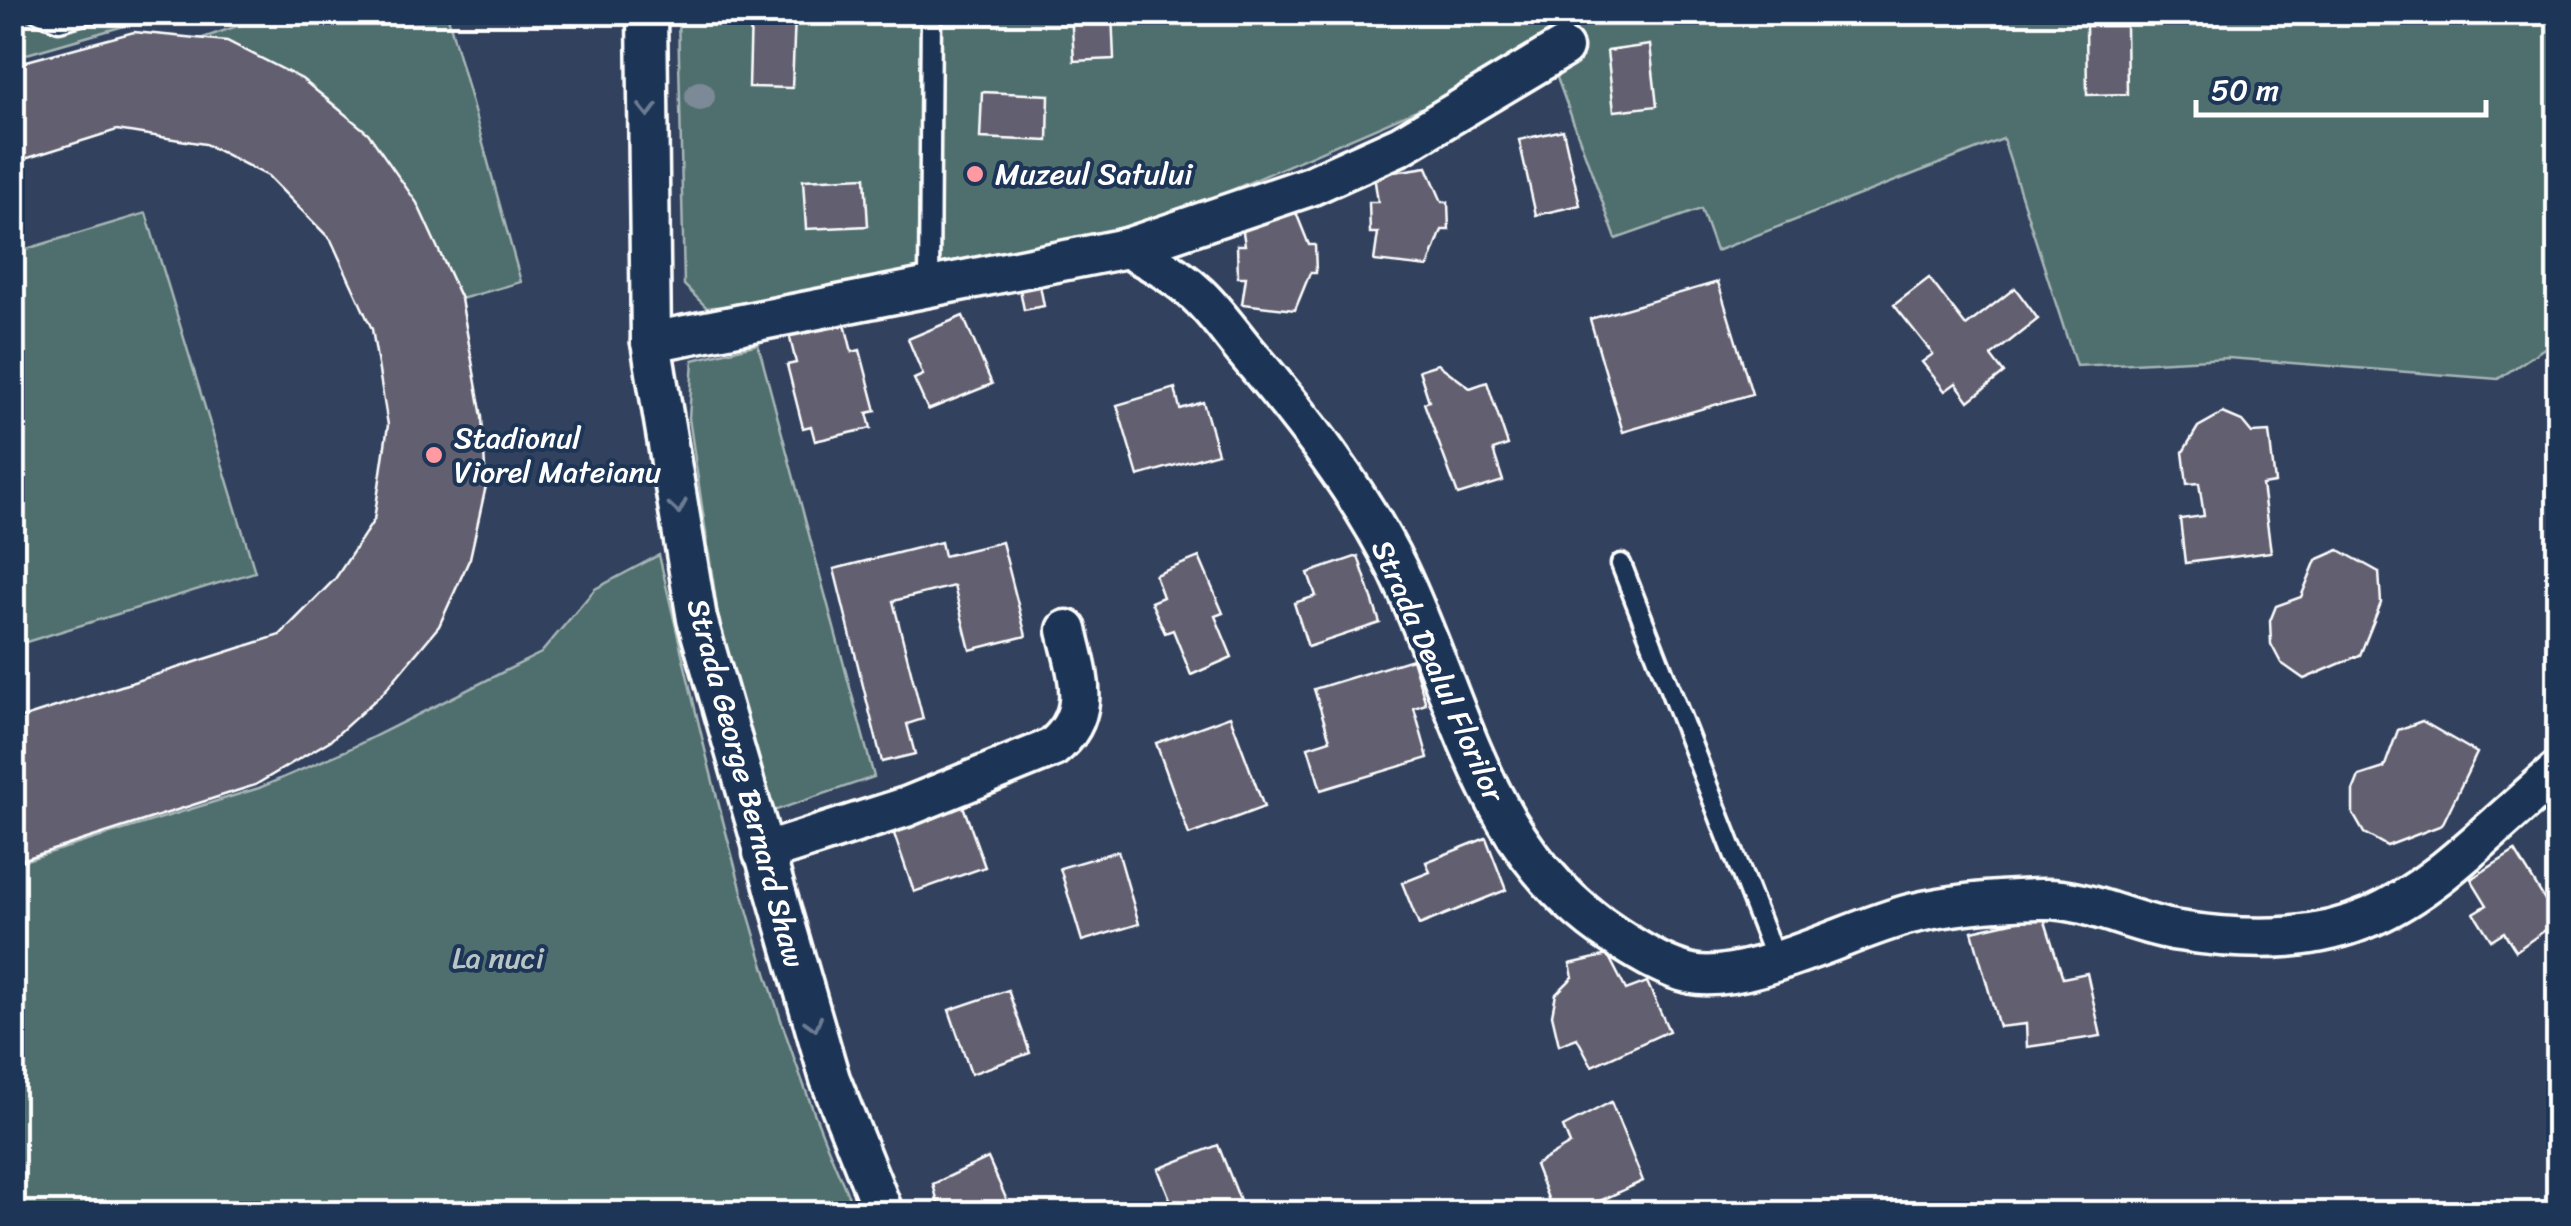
<svg xmlns="http://www.w3.org/2000/svg" width="2571" height="1226" viewBox="0 0 2571 1226" font-family="Sriracha,sans-serif">
	<style>
		.green { fill: #4f6e6e; stroke: #a7b6b6; stroke-width: 2.5 }
		.building { fill: #625e70; stroke: #fff; stroke-width: 2.5 }
		.lines { fill: none; stroke-linecap: round; stroke-linejoin: round }
		.lane-casing { stroke: #fff; stroke-width: 25 }
		.street-casing { stroke: #fff; stroke-width: 45 }
		.lane { stroke: #1d3557; stroke-width: 18 }
		.street { stroke: #1d3557; stroke-width: 38 }
		.tree { fill: #7c8a97 }
		.oneway { stroke: #6c7c92 }
		.poi-dot { fill: #ff9aa2; stroke: #1d3557; stroke-width: 4 }
		.labels { text-anchor: middle; dominant-baseline: central; stroke-width: 8; stroke-linejoin: round; paint-order: stroke }
		.poi-label { font-size: 30px; fill: #fff; stroke: #1d3557; text-anchor: start }
		.street-label { font-size: 30px; fill: #fff; stroke: #1d3557 }
		.park-label { font-size: 30px; fill: #b9c5c5; stroke: #1d3557 }
	</style>
	<rect width="100%" height="100%" fill="#32415e"/>
	<filter id="ink" filterUnits="userSpaceOnUse"><feTurbulence type="fractalNoise" baseFrequency=".01" numOctaves="2"/><feDisplacementMap in="SourceGraphic" scale="20" xChannelSelector="R" yChannelSelector="G"/><feConvolveMatrix kernelMatrix="1 2 1 2 8 2 1 2 1" color-interpolation-filters="sRGB"/></filter>
	<g filter="url(#ink)">
		<g class="green">
			<polygon points="13,13 169,13 13,58"/>
			<path d="M275 13H447L521 282 461 299C415 198 375 115 272 64 247 52 227 42 200 39Z"/>
			<polygon points="678,13 2558,13 2558,339 2498,379 2228,358 2076,366 2003,139 1716,251 1701,209 1616,239 1548,53 1128,235 801,296 707,308 684,285"/>
			<polygon points="146,213 255,572 13,646 13,253"/>
			<polygon points="758,344 874,777 768,813 718,615 689,418 693,360"/>
			<path d="M659 555C711 777 761 1005 856 1213H13V864L259 788 345 751 541 653 595 589Z"/>
		</g>
		<g class="building">
			<polygon points="1071,12 1112,12 1114,59 1074,61"/>
			<polygon points="751,13 795,15 792,88 749,87"/>
			<polygon points="2086,26 2126,26 2127,94 2087,95"/>
			<polygon points="134,32 227,41 302,79 368,133 417,203 461,299 482,417 486,486 470,558 439,626 384,692 331,740 255,785 12,863 12,721 280,635 335,579 374,520 388,425 372,329 331,240 268,176 205,144 117,130 12,163 12,65"/>
			<polygon points="1650,45 1657,106 1614,111 1607,51"/>
			<polygon points="982,92 1049,95 1048,141 980,138"/>
			<polygon points="1563,130 1580,205 1536,215 1519,140"/>
			<polygon points="1427,167 1442,202 1448,202 1449,230 1442,230 1428,267 1374,261 1378,233 1370,233 1369,202 1378,202 1374,175"/>
			<polygon points="865,177 868,226 806,229 803,180"/>
			<polygon points="1295,210 1309,245 1315,245 1316,273 1310,273 1295,310 1242,304 1246,277 1238,277 1237,245 1245,245 1241,219"/>
			<polygon points="1038,275 1044,306 1024,310 1018,279"/>
			<polygon points="1929,278 1966,326 2015,288 2038,319 1991,356 2004,373 1969,401 1956,383 1945,391 1922,362 1933,354 1894,305"/>
			<polygon points="1718,282 1752,394 1623,432 1590,319"/>
			<polygon points="963,316 992,384 928,410 914,379 923,375 908,339"/>
			<polygon points="844,320 852,352 860,350 876,411 867,413 871,428 815,441 811,426 803,428 787,365 796,363 789,334"/>
			<polygon points="1438,364 1470,388 1487,382 1508,445 1493,450 1503,481 1458,495 1424,403 1429,401 1419,370"/>
			<polygon points="1175,388 1180,409 1203,402 1218,453 1138,476 1117,405"/>
			<polygon points="2223,413 2242,421 2252,433 2269,432 2275,483 2262,485 2271,552 2185,563 2180,519 2204,516 2199,483 2187,484 2183,452 2198,427"/>
			<polygon points="941,542 944,556 1002,542 1026,636 970,650 954,586 893,601 923,719 907,724 915,754 882,762 834,569"/>
			<polygon points="2339,550 2379,572 2381,603 2360,655 2304,679 2281,663 2271,644 2270,621 2276,606 2301,597 2316,560"/>
			<polygon points="1358,556 1380,623 1308,647 1294,603 1316,596 1308,573"/>
			<polygon points="1199,557 1223,613 1215,616 1232,657 1191,675 1173,630 1165,633 1151,602 1163,597 1155,575"/>
			<polygon points="1412,659 1426,704 1414,708 1428,758 1321,790 1308,747 1330,740 1314,689"/>
			<polygon points="1230,716 1264,807 1189,835 1156,743"/>
			<polygon points="2422,721 2477,753 2442,825 2387,846 2364,833 2353,814 2353,791 2359,776 2384,768 2398,730"/>
			<polygon points="962,803 985,867 914,892 892,828"/>
			<polygon points="1486,838 1506,890 1419,925 1402,883 1430,872 1426,862"/>
			<polygon points="1118,851 1139,924 1082,941 1060,868"/>
			<polygon points="2515,851 2558,921 2516,951 2504,932 2491,940 2474,913 2487,905 2471,879"/>
			<polygon points="2043,915 2063,978 2087,973 2101,1036 2027,1047 2026,1024 1999,1027 1972,931"/>
			<polygon points="1608,955 1626,990 1647,982 1669,1031 1592,1066 1577,1038 1559,1045 1552,1015 1556,994 1573,977 1570,964"/>
			<polygon points="1008,990 1030,1053 971,1074 949,1010"/>
			<polygon points="1611,1102 1643,1181 1572,1214 1554,1214 1535,1165 1570,1144 1563,1127"/>
			<polygon points="1218,1145 1242,1205 1221,1214 1176,1214 1158,1169"/>
			<polygon points="988,1158 1013,1214 941,1214 933,1184"/>
		</g>
		<g class="lines">
			<g class="lane-casing">
				<g id="lane">
					<polyline points="38,12 59,21 91,12"/>
					<polyline points="929,287 931,12"/>
					<polyline points="1621,564 1775,959"/>
				</g>
			</g>
			<g class="street-casing">
				<g id="street">
					<polyline points="647,12 651,342 697,619 830,1079 884,1214"/>
					<polyline points="1127,248 1310,186 1401,145 1563,48"/>
					<path d="M651 342 1127 248C1152 261 1178 276 1198 295 1216 312 1231 334 1247 353 1303 419 1360 492 1398 570 1462 704 1483 851 1616 937 1640 952 1664 968 1692 974 1746 985 1853 928 1910 914 1951 904 1999 900 2041 899 2086 897 2134 925 2179 931 2375 961 2421 890 2558 771"/>
					<path d="M763 853 906 807 1052 748C1094 715 1078 676 1067 630"/>
				</g>
			</g>
			<use href="#lane" class="lane"/>
			<use href="#street" class="street"/>
		</g>
		<circle class="tree" cx="700" cy="96" r="15"/>
		<defs><path id="oneway-chevron" d="M-2-3.5L2.5 0L-2 3.5" fill="none" stroke-width="1.6" stroke-linecap="round" stroke-linejoin="round" transform="scale(2.5)"/></defs>
		<g class="oneway">
			<use href="#oneway-chevron" transform="translate(648 110) rotate(89)"/>
			<use href="#oneway-chevron" transform="translate(678 507) rotate(80)"/>
			<use href="#oneway-chevron" transform="translate(814 1024) rotate(74)"/>
		</g>
	</g>
	<g class="poi-dot">
		<circle cx="975" cy="174" r="10"/>
		<circle cx="434" cy="455" r="10"/>
	</g>
	<g class="labels">
		<g class="poi-label">
			<text x="995" y="174">Muzeul Satului</text>
			<text x="454" y="438">Stadionul<tspan x="454" dy="34">Viorel Mateianu</tspan></text>
		</g>
		<g class="street-label">
			<text transform="translate(1438 671) rotate(66)">Strada Dealul Florilor</text>
			<text transform="translate(746 783) rotate(75)">Strada George Bernard Shaw</text>
		</g>
		<g class="park-label">
			<text x="498" y="958">La nuci</text>
		</g>
	</g>
	<rect width="2571" height="1226" fill="none" stroke="#1d3557" stroke-width="50"/>
	<rect x="25" y="25" width="2521" height="1176" fill="none" stroke="#fff" stroke-width="4" filter="url(#ink)"/>
	<path d="M2196 100v15h290v-15" fill="none" stroke="#ffffff" stroke-width="5"/>
	<text x="2211" y="100" font-size="30" fill="#ffffff" stroke="#1d3557" stroke-width="8" paint-order="stroke">50 m</text>
</svg>
